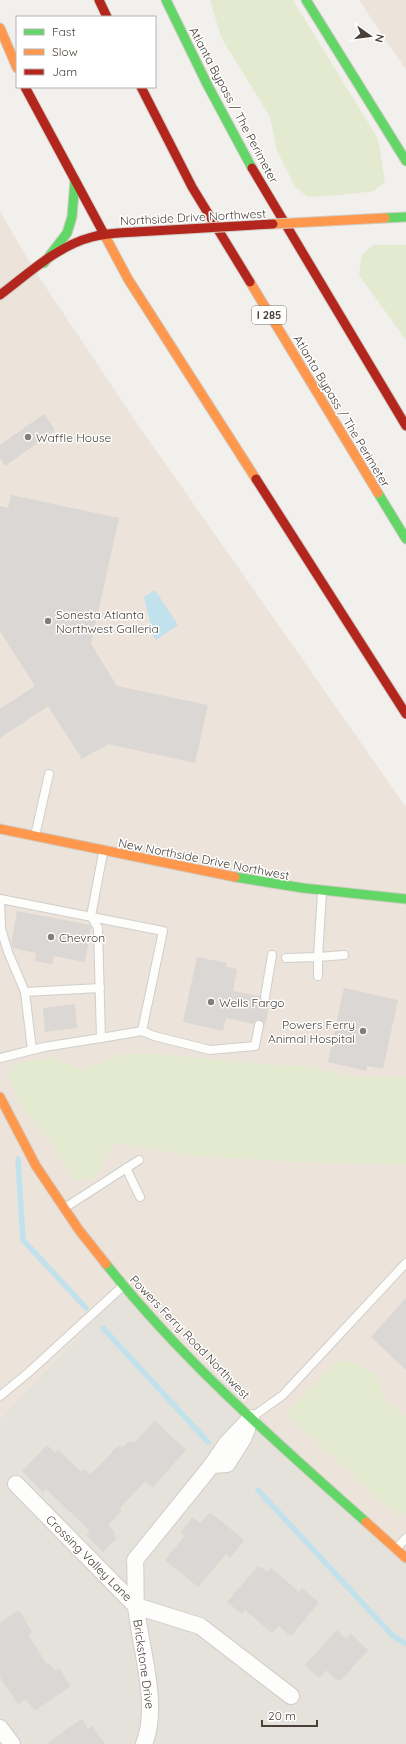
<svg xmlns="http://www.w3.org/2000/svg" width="406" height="1744" viewBox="0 0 406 1744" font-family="Quicksand,sans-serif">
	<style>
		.residential { fill: #e5e1db }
		.commercial { fill: #ece3da }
		.green { fill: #e3eacf }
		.water { fill: #c1e1ec }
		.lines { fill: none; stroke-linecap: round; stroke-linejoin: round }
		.stream { stroke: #c1e1ec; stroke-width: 5.5 }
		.building { fill: #dad7d4 }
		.lane-casing { stroke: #d0cecb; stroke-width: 10 }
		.street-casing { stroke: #d0cecb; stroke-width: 18 }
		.fast-casing { stroke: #d2cdc5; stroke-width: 11 }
		.slow-casing { stroke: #d2cdc5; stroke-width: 11 }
		.jam-casing { stroke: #d2cdc5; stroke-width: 11 }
		.lane { stroke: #fdfdfc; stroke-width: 8 }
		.street { stroke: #fdfdfc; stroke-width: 16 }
		.fast { stroke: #63d668; stroke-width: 9 }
		.slow { stroke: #ff974d; stroke-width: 9 }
		.jam { stroke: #b3261e; stroke-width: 9 }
		.slow-bridge-casing { stroke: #d2cdc5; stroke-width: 11; stroke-linecap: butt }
		.jam-bridge-casing { stroke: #d2cdc5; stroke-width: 11; stroke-linecap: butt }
		.slow-bridge { stroke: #ff974d; stroke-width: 9 }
		.jam-bridge { stroke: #b3261e; stroke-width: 9 }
		.poi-dot { fill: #847e78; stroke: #fff; stroke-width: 1.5 }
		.labels { text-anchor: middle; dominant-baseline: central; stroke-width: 3; stroke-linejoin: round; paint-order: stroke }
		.shield { fill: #fff; stroke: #7f7974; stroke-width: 1 }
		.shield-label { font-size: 11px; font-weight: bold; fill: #484039 }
		.street-label { font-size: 12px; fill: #484039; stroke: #fff }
		.poi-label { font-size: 12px; fill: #484039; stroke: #fff; text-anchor: start }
	</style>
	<rect width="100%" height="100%" fill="#f2f0ed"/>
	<polygon class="residential" points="124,1287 406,1555 406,1744 0,1744 0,1419"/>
	<g class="commercial">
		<polygon points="359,0 406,0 406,70"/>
		<polygon points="0,211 33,268 132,416 406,807 406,1555 124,1287 0,1419"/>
	</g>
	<g class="green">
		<polygon points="210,0 293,0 378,139 385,182 374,191 342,195 308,197 295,187 277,151 270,117 221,37"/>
		<polygon points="373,245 406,245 406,340 359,275 362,255"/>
		<polygon points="122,1054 156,1054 261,1064 306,1066 354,1077 406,1077 406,1164 318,1163 195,1156 114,1143 94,1179 75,1180 52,1143 21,1106 8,1074 18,1063 53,1057 85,1070"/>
		<path d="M337 1361C353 1361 367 1368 379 1378 378 1397 392 1406 406 1416V1511L400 1518 286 1414Z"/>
	</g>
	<polygon class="water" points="155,590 178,625 156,640 151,632 152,631 144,597"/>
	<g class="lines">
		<g class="stream">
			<polyline points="18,1159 23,1240 86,1308"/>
			<polyline points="103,1328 208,1442"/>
			<polyline points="258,1490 393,1636 406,1644"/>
		</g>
	</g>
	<g class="building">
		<polygon points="44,414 55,430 5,466 0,458 0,445"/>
		<polygon points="11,495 119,518 91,644 117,686 208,705 195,763 108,744 82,759 48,706 0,738 0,709 35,686 0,631 0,506 8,508"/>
		<polygon points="17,911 90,925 91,928 85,962 54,956 52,964 35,961 36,953 13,948 11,944"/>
		<polygon points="197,957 227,963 226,967 237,969 233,991 260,996 260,999 264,1002 271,998 265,1026 260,1020 257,1020 254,1024 226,1018 223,1031 183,1022"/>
		<polygon points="344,988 398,1000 383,1069 367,1066 367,1071 328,1062"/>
		<polygon points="75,1004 77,1028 45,1032 43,1008"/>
		<polygon points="406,1298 406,1370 371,1337"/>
		<polygon points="155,1421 186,1450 153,1487 145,1481 120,1508 122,1510 108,1525 115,1532 113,1534 117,1538 103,1552 86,1535 90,1531 46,1489 43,1493 22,1471 47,1445 55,1453 58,1450 81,1472 84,1469 90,1475 119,1445 122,1448 129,1441 134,1443"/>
		<polygon points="209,1513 211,1513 244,1540 230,1558 226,1554 198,1587 165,1560 185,1536 181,1532 193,1517 200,1524"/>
		<polygon points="258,1566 268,1572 271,1568 299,1592 302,1588 319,1602 292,1635 289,1635 279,1626 272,1633 245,1610 242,1614 227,1602"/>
		<polygon points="19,1610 32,1632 28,1635 47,1664 49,1663 55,1671 59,1668 71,1686 36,1710 34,1710 26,1699 18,1704 0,1677 0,1623"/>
		<polygon points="337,1630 346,1639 351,1634 368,1650 340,1681 338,1679 337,1681 326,1670 319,1678 305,1665"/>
		<polygon points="80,1720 83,1720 88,1729 92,1726 105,1744 46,1744"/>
	</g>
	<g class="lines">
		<g class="lane-casing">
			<g id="lane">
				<polyline points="35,836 49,774"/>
				<polyline points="103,853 91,916 98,928 101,1038 142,1031 154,1036 210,1050 255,1046 259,1025"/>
				<polyline points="322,892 318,957 344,955"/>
				<polyline points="286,958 318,957 318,976"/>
				<polyline points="25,992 8,952 1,929 0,899 163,931 142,1031"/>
				<polyline points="265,997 272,955"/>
				<polyline points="32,1050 25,992 100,988"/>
				<polyline points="0,1058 44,1047 101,1038"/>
				<polyline points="126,1168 140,1197"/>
				<polyline points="66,1207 139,1160"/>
				<polyline points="0,1396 28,1373 123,1286"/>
				<polyline points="252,1417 283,1395 406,1263"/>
				<polyline points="396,1549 406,1538"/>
			</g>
		</g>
		<g class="street-casing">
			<g id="street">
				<polyline points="212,1465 227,1464 243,1439 247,1429"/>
				<polyline points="16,1484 136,1606 200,1626 291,1696"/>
				<polyline points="0,1728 12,1744"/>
				<path d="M144 1744C160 1705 140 1648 136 1606 135 1591 136 1575 135 1560L212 1465 227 1443 251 1418"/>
			</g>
		</g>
		<g class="fast-casing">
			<g id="fast">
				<polyline points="166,0 207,84 252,168"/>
				<polyline points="306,0 406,161"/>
				<polyline points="385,218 406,217"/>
				<polyline points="44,263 67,233 72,217 75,180"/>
				<polyline points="378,493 406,539"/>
				<polyline points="235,877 303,888 406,899"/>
				<path d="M106 1264C182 1360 275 1441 366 1522"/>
			</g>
		</g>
		<g class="slow-casing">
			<g id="slow">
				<polyline points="0,28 17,68"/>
				<polyline points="104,234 128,279 256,479"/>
				<polyline points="250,282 378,493"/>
				<polyline points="0,829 235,877"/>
				<polyline points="0,1097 36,1166 79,1230 106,1264"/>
				<polyline points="366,1522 406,1558"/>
			</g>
		</g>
		<g class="jam-casing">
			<g id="jam">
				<polyline points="99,0 107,17"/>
				<polyline points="25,87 104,234"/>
				<polyline points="141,87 192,187 250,282"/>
				<polyline points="252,168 406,426"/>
				<path d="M0 295C28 274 57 246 92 237 106 233 121 233 135 232"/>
				<polyline points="256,479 406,714"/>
			</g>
		</g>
		<use href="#lane" class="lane"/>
		<use href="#street" class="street"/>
		<use href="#fast" class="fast"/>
		<use href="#slow" class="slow"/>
		<use href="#jam" class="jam"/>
		<g class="slow-bridge-casing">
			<polyline id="slow-bridge" points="273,224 385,218"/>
		</g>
		<g class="jam-bridge-casing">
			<polyline id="jam-bridge" points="135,232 273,224"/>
		</g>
		<use href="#slow-bridge" class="slow-bridge"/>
		<use href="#jam-bridge" class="jam-bridge"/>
	</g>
	<g class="poi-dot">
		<circle cx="28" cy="437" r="4"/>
		<circle cx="48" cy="621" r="4"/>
		<circle cx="51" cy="937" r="4"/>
		<circle cx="211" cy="1002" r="4"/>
		<circle cx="363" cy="1031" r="4"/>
	</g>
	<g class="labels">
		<rect class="shield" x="252" y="306" width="34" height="18" rx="3"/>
		<g class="shield-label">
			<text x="269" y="315">I 285</text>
		</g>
		<g class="street-label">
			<text transform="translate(234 105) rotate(62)">Atlanta Bypass / The Perimeter</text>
			<text transform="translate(193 217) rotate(-3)">Northside Drive Northwest</text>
			<text transform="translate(342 411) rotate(59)">Atlanta Bypass / The Perimeter</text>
			<text transform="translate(204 859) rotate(11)">New Northside Drive Northwest</text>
			<text transform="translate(190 1337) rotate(46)">Powers Ferry Road Northwest</text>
			<text transform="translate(89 1558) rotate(45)">Crossing Valley Lane</text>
			<text transform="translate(144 1664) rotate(82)">Brickstone Drive</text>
		</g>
		<g class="poi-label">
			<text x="36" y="437">Waffle House</text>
			<text x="56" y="614">Sonesta Atlanta<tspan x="56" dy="14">Northwest Galleria</tspan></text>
			<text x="59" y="937">Chevron</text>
			<text x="219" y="1002">Wells Fargo</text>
			<text x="355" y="1024" text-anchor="end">Powers Ferry<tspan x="355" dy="14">Animal Hospital</tspan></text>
		</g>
	</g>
	<rect x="16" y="16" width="140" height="72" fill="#ffffff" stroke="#b6b3b0"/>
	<rect x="24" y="29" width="20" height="6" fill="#63d668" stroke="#b6b3b0"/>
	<text x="52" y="36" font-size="12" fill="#484039">Fast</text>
	<rect x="24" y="49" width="20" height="6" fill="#ff974d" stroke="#b6b3b0"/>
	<text x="52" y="56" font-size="12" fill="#484039">Slow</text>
	<rect x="24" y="69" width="20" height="6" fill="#b3261e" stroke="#b6b3b0"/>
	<text x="52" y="76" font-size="12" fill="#484039">Jam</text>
	<g transform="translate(370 36) rotate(104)" stroke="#ffffff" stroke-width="3" paint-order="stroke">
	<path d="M0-3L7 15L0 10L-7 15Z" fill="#484039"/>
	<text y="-6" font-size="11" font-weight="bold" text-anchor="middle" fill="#484039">N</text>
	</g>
	<path d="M262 1720v6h55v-6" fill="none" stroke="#484039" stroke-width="2"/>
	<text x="268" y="1720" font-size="12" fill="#484039" stroke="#ffffff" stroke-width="3" paint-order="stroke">20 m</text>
</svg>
